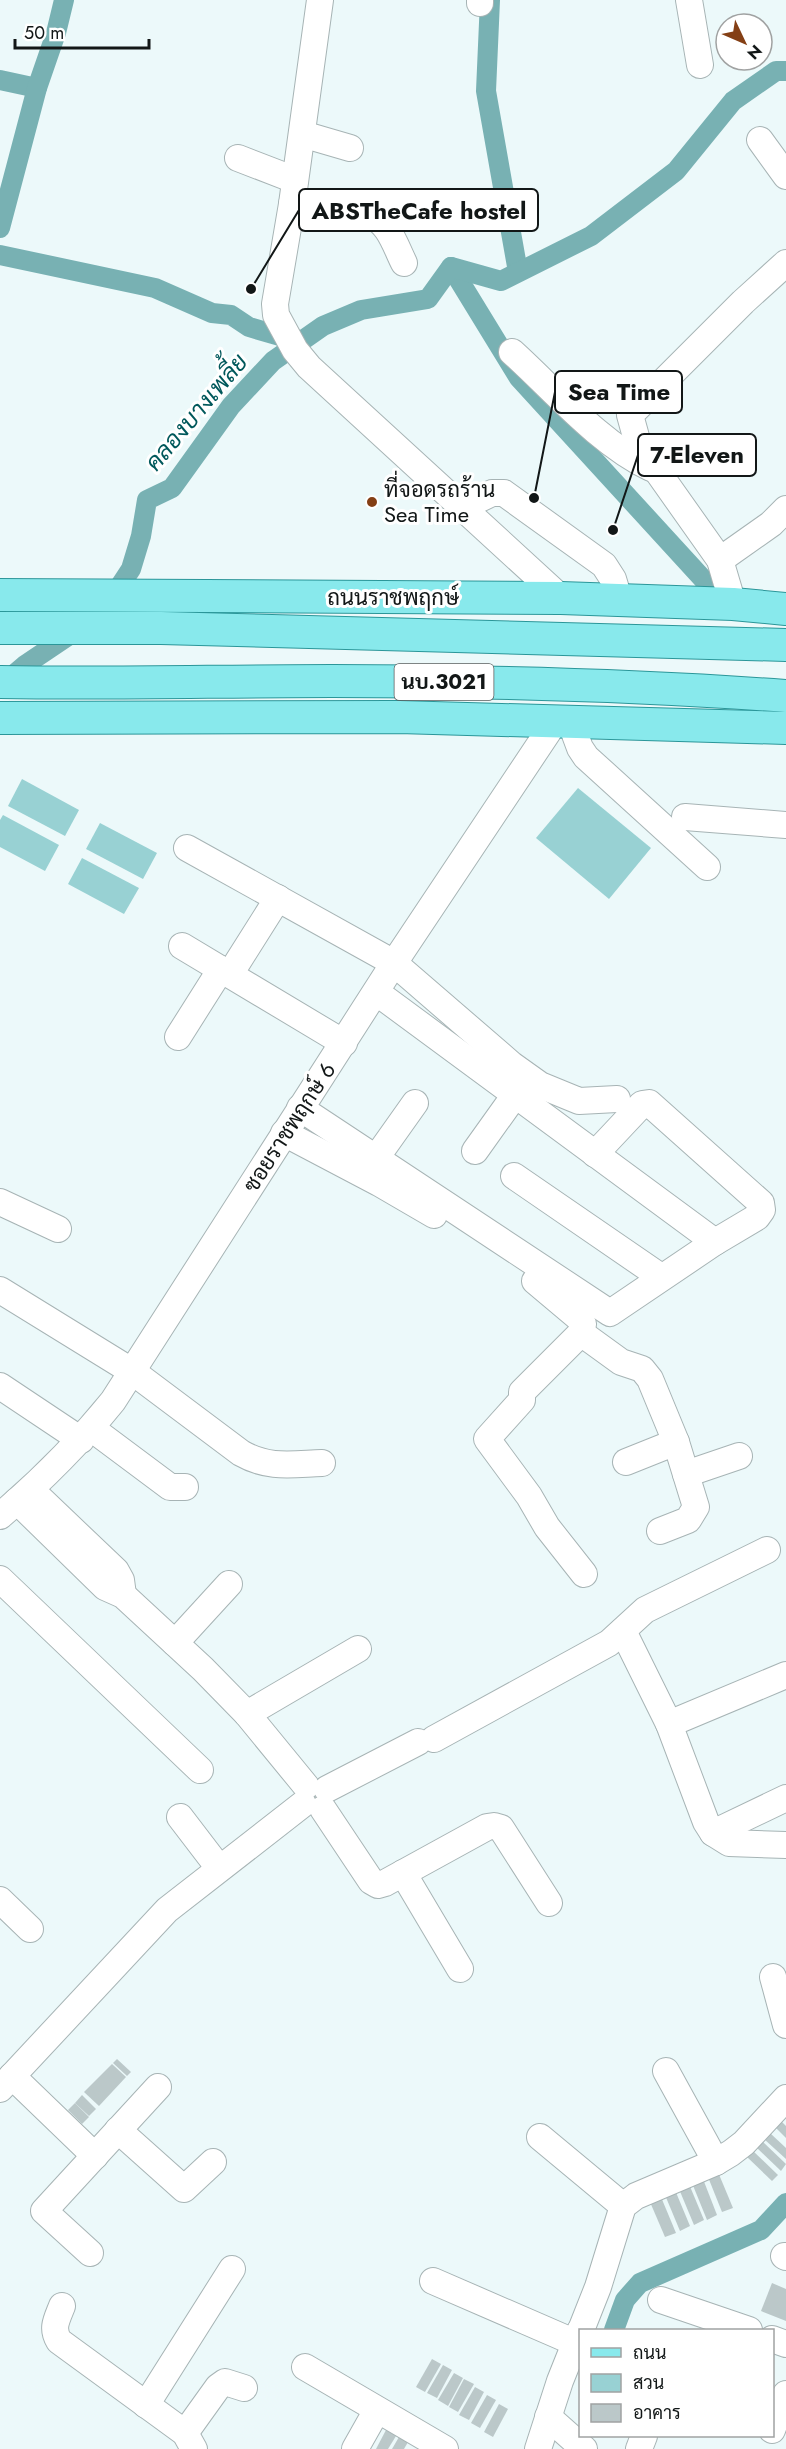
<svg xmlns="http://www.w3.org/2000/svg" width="786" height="2449" viewBox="0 0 786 2449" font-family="Jost,Sarabun,sans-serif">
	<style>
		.green { fill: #98d1d3 }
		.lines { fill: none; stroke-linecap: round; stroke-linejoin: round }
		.canal { stroke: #78b1b3; stroke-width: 20 }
		.building { fill: #bbc8c9 }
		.minor-casing { stroke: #a7b4b5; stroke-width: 28 }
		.major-casing { stroke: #2b9699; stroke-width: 34 }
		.minor { stroke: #fff; stroke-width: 26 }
		.major { stroke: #88e9ec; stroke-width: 32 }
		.poi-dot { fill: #843f15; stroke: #fff; stroke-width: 2 }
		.labels { text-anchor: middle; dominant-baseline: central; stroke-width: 6; stroke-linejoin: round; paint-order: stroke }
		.shield { fill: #fff; stroke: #595d5d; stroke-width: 1.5 }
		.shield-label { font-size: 21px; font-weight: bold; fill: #121717 }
		.poi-label { font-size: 22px; fill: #121717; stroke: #fff; text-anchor: start }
		.street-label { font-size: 22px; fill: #121717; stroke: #fff }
		.water-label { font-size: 24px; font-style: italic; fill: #00585b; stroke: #fff }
		.leader { fill: none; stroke: #121717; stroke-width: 2 }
		.callout-dot { fill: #121717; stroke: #fff; stroke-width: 2 }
		.callout { fill: #fff; stroke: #121717; stroke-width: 2 }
		.callout-label { font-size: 24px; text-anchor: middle; font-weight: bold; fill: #121717 }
	</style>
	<rect width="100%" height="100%" fill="#ecf9fa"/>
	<g class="green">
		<polygon points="22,779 79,810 65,836 8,806"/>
		<polygon points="578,788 651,848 609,899 536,838"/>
		<polygon points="3,815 59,845 45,871 0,847 0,820"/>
		<polygon points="100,823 157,853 143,879 86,849"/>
		<polygon points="82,858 139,888 124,914 68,884"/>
	</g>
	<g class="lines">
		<g class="canal">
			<polyline points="490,0 486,91 518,272"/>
			<polyline points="0,80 37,88"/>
			<polyline points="0,228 37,88 56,33 64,0"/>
			<polyline points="0,255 155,288 212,313 231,315 249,327 297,341"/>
			<polyline points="451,267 519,378 713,590"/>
			<polyline points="110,601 131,569 141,536 147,500 172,488 231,406 273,361 323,326 361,310 428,299 451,267 501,281 591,236 676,171 733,101 776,71 786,71"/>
			<polyline points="4,683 25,665 77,630"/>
			<polyline points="614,2330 625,2300 640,2283 761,2230 786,2203"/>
		</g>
	</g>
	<g class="building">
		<polygon points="117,2059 131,2072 127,2076 113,2063"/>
		<polygon points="112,2064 126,2077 99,2106 84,2092"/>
		<polygon points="82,2095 96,2109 89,2116 75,2103"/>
		<polygon points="75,2103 89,2117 82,2124 68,2110"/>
		<polygon points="781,2121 786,2126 786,2138 775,2127"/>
		<polygon points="770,2133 786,2148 786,2159 764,2139"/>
		<polygon points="761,2140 786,2164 781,2171 755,2146"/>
		<polygon points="752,2150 778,2175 772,2181 746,2156"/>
		<polygon points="718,2172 733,2208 722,2212 708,2177"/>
		<polygon points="703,2179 717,2215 707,2220 692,2183"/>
		<polygon points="689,2184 704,2220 694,2225 679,2189"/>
		<polygon points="675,2190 690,2226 680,2231 665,2195"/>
		<polygon points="661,2197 676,2233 665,2237 650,2202"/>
		<polygon points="772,2283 786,2289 786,2321 761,2311"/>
		<polygon points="432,2359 441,2364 425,2392 416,2387"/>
		<polygon points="443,2365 452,2370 437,2398 427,2393"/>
		<polygon points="454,2373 463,2378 448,2406 438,2400"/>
		<polygon points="464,2379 474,2384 458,2412 449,2407"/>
		<polygon points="475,2387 484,2392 469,2420 459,2415"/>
		<polygon points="487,2395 496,2400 480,2428 471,2423"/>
		<polygon points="499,2404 508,2409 493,2437 484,2432"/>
		<polygon points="386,2430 396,2436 388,2449 376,2449"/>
		<polygon points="399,2437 408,2442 404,2449 392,2449"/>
	</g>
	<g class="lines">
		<g class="minor-casing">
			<g id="minor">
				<polyline points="320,0 292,204 275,304 276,315 295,350 309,367 561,598"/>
				<polyline points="480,0 480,3"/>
				<polyline points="689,0 700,65"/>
				<polyline points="302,134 350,148"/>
				<polyline points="760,140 786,176"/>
				<polyline points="238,158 295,180"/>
				<path d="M292 204 370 215C389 223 395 245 404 263"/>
				<path d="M512 352C554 390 600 444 651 468"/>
				<polyline points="463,507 492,493 504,493 604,565 613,579 619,599"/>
				<polyline points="720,560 771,524 786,509"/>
				<polyline points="733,604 720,560 638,444 630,415 743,302 786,263"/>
				<polyline points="570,721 580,748 586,757 707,867"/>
				<polyline points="685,817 786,825"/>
				<polyline points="187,848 394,963 512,1065 540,1085 579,1101 617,1099"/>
				<polyline points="182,946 344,1043"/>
				<polyline points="237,963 278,898"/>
				<polyline points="178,1037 221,969"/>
				<polyline points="300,1108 610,1313 715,1242 376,992"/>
				<polyline points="284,1133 379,1183 434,1215"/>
				<polyline points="475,1151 515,1095"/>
				<polyline points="595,1154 642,1104 649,1103 761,1203 762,1210 757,1217 715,1242"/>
				<polyline points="376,1158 415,1103"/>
				<polyline points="514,1176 661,1277"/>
				<polyline points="0,1202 58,1229"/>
				<polyline points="535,1281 579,1318 583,1324 581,1333 522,1392 522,1400 487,1439 529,1496 547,1527 584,1574"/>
				<path d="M0 1290 133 1372 241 1453C269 1469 292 1464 322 1463"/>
				<polyline points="581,1333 621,1362 642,1369 650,1379 676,1442 696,1507 688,1520 660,1531"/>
				<polyline points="0,1386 81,1440"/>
				<polyline points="91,1428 170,1487 185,1487"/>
				<polyline points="626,1462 676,1442"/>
				<polyline points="686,1474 739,1456"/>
				<polyline points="31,1490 116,1571 121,1580 123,1595"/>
				<polyline points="17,1501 105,1587 123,1595 203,1669 247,1714 306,1786"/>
				<path d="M0 1516C41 1481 79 1443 113 1401L394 963 556 720"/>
				<polyline points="0,1579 200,1770"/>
				<polyline points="623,1631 669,1724 706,1822 713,1833 729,1843 786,1845"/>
				<polyline points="175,1643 229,1584"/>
				<polyline points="247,1714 358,1649"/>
				<polyline points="669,1724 786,1675"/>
				<polyline points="434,1739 609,1643 645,1610 767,1550"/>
				<polyline points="327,1789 418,1742"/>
				<polyline points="323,1809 371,1881 378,1885 385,1883 487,1827 494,1826 501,1828 549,1903"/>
				<polyline points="180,1817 219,1868"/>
				<polyline points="713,1833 786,1798"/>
				<polyline points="403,1873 460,1969"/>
				<polyline points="0,1900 30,1929"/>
				<polyline points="773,1977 786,2025"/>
				<polyline points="666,2071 716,2162"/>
				<polyline points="12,2076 95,2156"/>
				<polyline points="0,2089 167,1910 303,1804"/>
				<polyline points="118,2130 184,2189 213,2162"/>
				<polyline points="540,2137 623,2206"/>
				<polyline points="90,2253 44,2211 158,2087"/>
				<polyline points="784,2256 786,2257"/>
				<polyline points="433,2281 576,2343"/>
				<polyline points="661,2300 749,2330"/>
				<path d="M62 2306C57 2319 51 2328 59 2341L185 2433 194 2449"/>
				<polyline points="581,2330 598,2287 623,2206 636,2196 716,2162 731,2153 744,2143 786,2098"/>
				<polyline points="772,2339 786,2344"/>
				<polyline points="305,2367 445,2449"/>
				<polyline points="146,2405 232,2269"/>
				<polyline points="548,2417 584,2449"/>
				<polyline points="772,2430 786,2394"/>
				<polyline points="185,2433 218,2387 225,2382 244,2388"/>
				<polyline points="355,2449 377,2410"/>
				<polyline points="538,2449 560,2381 580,2331"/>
				<polyline points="639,2449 644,2436"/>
			</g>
		</g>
		<g class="major-casing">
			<g id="major">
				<polyline points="0,595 561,598 733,604 786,609"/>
				<polyline points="0,628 161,628 786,645"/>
				<path d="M0 682C111 684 221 681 332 681 483 681 635 685 786 696"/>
				<polyline points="0,718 399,717 786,728"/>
			</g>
		</g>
		<use href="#minor" class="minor"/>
		<use href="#major" class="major"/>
	</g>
	<circle class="poi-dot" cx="372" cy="502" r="6"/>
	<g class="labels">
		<rect class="shield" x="394.5" y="664" width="99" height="36" rx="4.5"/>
		<g class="shield-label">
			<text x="444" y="682">นบ.3021</text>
		</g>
		<g class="poi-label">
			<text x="384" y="489">ที่จอดรถร้าน<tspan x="384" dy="25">Sea Time</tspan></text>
		</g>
		<g class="street-label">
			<text x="393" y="597">ถนนราชพฤกษ์</text>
			<text transform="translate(289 1127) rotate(-57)">ซอยราชพฤกษ์ 6</text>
		</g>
		<g class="water-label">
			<text transform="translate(196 412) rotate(-50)">คลองบางเพลี้ย</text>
		</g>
	</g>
	<path class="leader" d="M251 289L299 210M534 498L555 392M613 530L638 455"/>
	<g class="callout-dot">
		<circle cx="251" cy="289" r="6"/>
		<circle cx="534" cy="498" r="6"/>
		<circle cx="613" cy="530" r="6"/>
	</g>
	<g class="callout">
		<rect x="299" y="189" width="239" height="42" rx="6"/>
		<rect x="555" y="371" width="127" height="42" rx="6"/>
		<rect x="638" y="434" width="118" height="42" rx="6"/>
	</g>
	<g class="callout-label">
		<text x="419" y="219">ABSTheCafe hostel</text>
		<text x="619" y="400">Sea Time</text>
		<text x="697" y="463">7-Eleven</text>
	</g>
	<rect x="579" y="2329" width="195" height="108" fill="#ffffff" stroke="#a0a2a2" stroke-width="1.5"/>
	<rect x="591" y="2348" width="30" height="9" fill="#88e9ec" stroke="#a0a2a2" stroke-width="1.5"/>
	<text x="633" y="2359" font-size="18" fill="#121717">ถนน</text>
	<rect x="591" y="2374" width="30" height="18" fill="#98d1d3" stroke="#a0a2a2" stroke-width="1.5"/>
	<text x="633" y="2389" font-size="18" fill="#121717">สวน</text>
	<rect x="591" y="2404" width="30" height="18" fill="#bbc8c9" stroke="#a0a2a2" stroke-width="1.5"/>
	<text x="633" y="2419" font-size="18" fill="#121717">อาคาร</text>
	<g transform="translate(744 42) rotate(134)"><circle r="28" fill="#ffffff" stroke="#a0a2a2" stroke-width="1.5"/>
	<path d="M0-4.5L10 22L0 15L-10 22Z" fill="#843f15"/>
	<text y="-9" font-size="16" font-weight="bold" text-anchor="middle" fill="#121717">N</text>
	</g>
	<path d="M15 39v9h134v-9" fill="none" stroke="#121717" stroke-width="3"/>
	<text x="24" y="39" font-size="18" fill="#121717" stroke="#ffffff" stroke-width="4.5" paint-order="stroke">50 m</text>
</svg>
